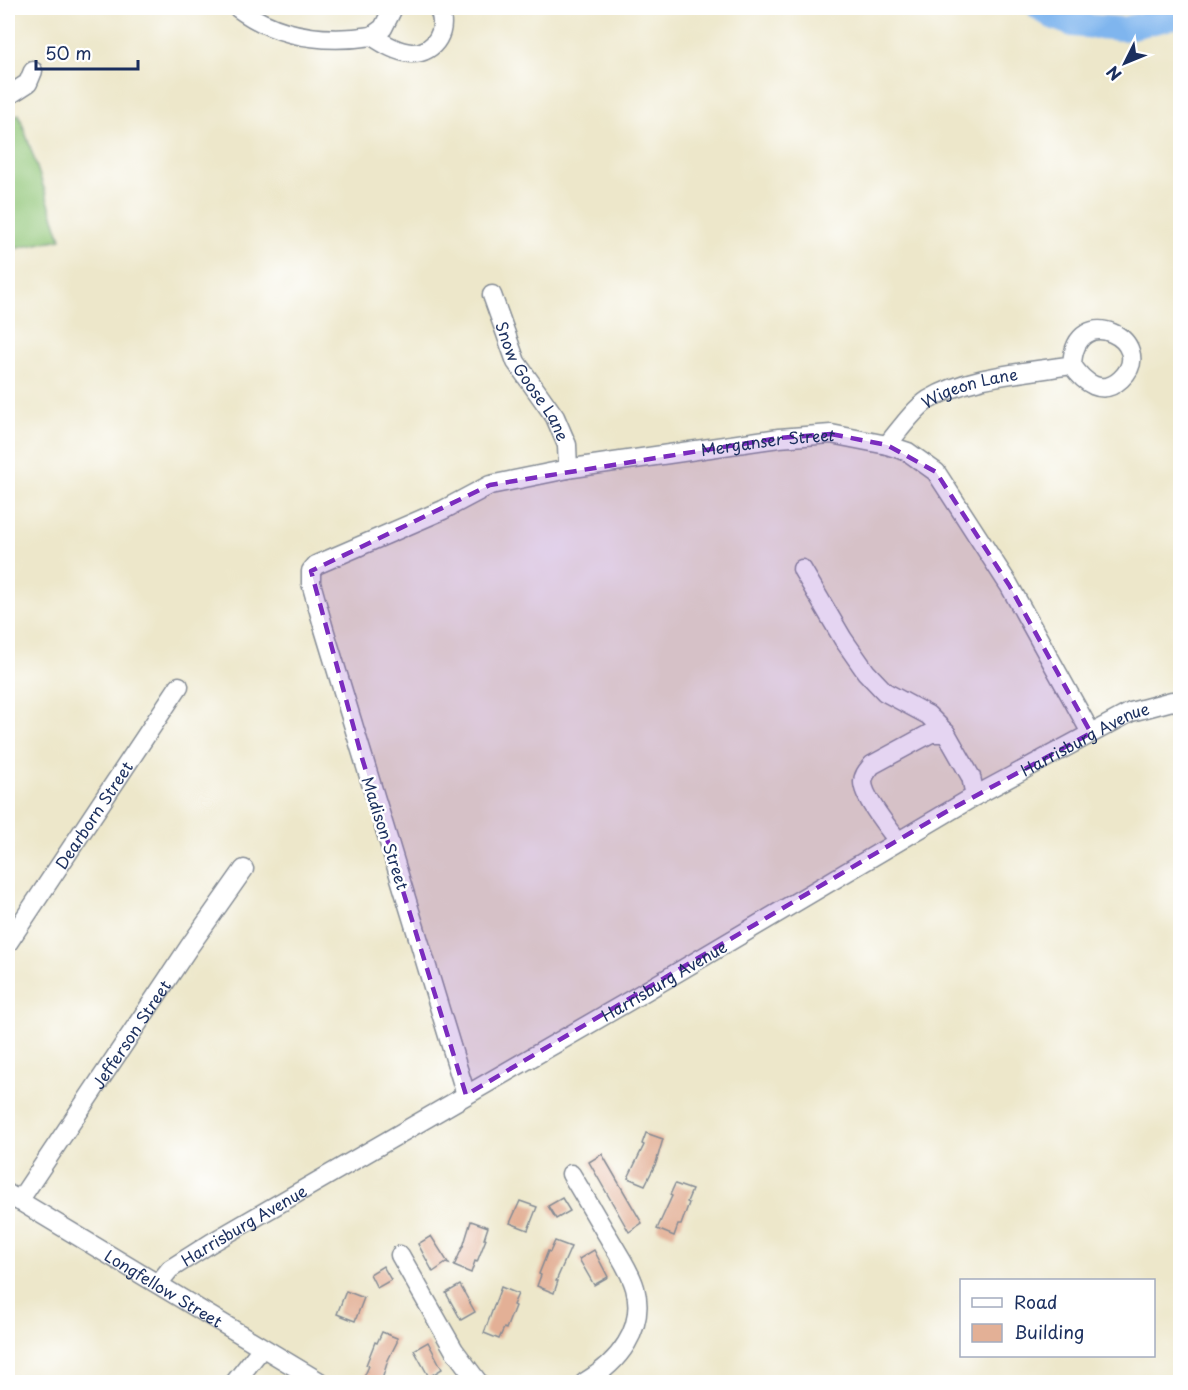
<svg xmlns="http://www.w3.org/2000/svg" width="1188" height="1390" viewBox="0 0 1188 1390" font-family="'Playpen Sans',sans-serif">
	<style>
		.green { fill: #91c678; stroke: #567a6b; stroke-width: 1.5 }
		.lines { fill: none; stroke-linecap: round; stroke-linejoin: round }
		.river { stroke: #7fb5ee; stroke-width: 24 }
		.building { fill: #e3b096 }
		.minor-casing { stroke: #848b94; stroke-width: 21 }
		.minor { stroke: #fff; stroke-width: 18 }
		.marked { fill: #7b2cbf; fill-opacity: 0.2; stroke: #7b2cbf; stroke-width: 4.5; stroke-dasharray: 12 8; stroke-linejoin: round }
		.labels { text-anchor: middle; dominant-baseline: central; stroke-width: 5; stroke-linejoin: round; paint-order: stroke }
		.street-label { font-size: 16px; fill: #1b2f5e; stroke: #fff }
	</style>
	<rect width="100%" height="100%" fill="#fff"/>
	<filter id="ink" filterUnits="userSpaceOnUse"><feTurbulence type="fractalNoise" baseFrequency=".0167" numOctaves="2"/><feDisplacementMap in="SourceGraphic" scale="12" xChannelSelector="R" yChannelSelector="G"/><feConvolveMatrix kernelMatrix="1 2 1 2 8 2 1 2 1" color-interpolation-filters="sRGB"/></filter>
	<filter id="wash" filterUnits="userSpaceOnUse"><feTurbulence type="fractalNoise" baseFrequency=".008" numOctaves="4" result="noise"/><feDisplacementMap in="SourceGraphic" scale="24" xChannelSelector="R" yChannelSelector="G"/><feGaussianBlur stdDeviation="1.35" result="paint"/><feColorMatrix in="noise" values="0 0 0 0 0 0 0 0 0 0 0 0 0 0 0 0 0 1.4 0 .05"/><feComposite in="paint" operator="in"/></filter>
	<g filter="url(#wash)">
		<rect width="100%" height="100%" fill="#ede7ca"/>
		<polygon class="green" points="19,114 61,239 8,250 8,119"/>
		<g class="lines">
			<polyline class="river" points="1039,8 1052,17 1073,25 1123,29 1180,16"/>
		</g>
		<g id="blocks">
			<g class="building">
				<polygon points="646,1133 663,1139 656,1163 645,1185 628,1178 644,1145 642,1144"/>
				<polygon points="602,1154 642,1223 629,1232 589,1162"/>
				<polygon points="675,1184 692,1190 687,1202 689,1203 681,1225 678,1225 674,1236 657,1229 672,1196 670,1195"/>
				<polygon points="562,1198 570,1211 556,1219 548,1206"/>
				<polygon points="520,1201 537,1207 528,1230 510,1223"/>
				<polygon points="471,1221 488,1227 484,1239 486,1239 477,1262 475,1261 471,1273 454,1266 464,1244"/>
				<polygon points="431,1236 449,1264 446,1263 433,1272 418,1244"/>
				<polygon points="555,1241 571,1247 556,1281 558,1281 554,1293 537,1286 541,1275 539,1274 548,1251 550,1252"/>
				<polygon points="594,1250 608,1277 594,1285 579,1259"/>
				<polygon points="383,1266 391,1280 377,1288 370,1274"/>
				<polygon points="460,1285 475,1312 461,1320 446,1293"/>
				<polygon points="501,1287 518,1294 513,1305 515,1306 506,1329 504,1328 499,1339 484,1333"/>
				<polygon points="346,1291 364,1298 355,1321 337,1314"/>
				<polygon points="382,1332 397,1338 397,1342 388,1360 381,1383 378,1383 364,1377 369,1366 366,1365 375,1342 377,1343"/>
				<polygon points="428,1342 442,1369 429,1377 414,1350"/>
			</g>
		</g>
	</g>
	<g filter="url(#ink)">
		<use href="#blocks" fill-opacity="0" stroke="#848b94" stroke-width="1.5"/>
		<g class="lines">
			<g class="minor-casing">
				<g id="minor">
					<path d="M238 8C277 37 325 43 372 36"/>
					<path d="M393 8 383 28 372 36C384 44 397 52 411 53 436 54 449 28 438 8"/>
					<polyline points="8,96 28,83 33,71"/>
					<path id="s1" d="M492 295 516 362 555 417 567 445 568 469"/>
					<path id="s2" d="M887 445C898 432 914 409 928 400 970 375 1025 373 1072 365 1084 383 1102 397 1121 379 1160 342 1075 298 1072 365"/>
					<polyline points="802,569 843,639 866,672 885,692 928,715 946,733"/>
					<path d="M898 841C889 829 863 797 863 782 863 775 868 770 872 765L931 733H946L971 777 975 796"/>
					<path id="s3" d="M8 943 179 686"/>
					<path id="s4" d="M466 1095 324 629 311 583V571L316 565 443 510 490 485 573 468 779 438 831 434 887 445 908 452 936 472 1009 585 1091 733"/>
					<path d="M571 1174C584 1195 596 1217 609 1238 618 1254 630 1270 635 1288 646 1329 618 1363 585 1382"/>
					<path id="s5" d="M8 1194 320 1382"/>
					<path id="s6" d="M19 1201 189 947 244 869"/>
					<polyline points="400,1255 454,1350 478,1382"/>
					<path id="s7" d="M158 1284 170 1269 211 1243 629 1001 975 796 1131 712 1172 701 1180 703"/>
					<polyline points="235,1382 262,1348"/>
				</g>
			</g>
			<use href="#minor" class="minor"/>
		</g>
	</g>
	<path class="marked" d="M831 434 887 445 936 472 1009 585 1091 733 944 813 466 1095 362 758 311 571 490 485 779 438Z"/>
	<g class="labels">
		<g class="street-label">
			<text stroke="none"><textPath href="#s1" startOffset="96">Snow Goose Lane</textPath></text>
			<text stroke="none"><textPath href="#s2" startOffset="105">Wigeon Lane</textPath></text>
			<text stroke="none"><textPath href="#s4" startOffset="1028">Merganser Street</textPath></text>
			<text stroke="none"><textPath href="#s7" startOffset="1077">Harrisburg Avenue</textPath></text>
			<text stroke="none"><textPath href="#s3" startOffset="154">Dearborn Street</textPath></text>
			<text transform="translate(386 833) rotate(72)">Madison Street</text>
			<text stroke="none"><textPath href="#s7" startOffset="591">Harrisburg Avenue</textPath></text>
			<text stroke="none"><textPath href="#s6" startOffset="201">Jefferson Street</textPath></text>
			<text stroke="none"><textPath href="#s7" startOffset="105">Harrisburg Avenue</textPath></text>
			<text stroke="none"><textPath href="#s5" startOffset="182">Longfellow Street</textPath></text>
		</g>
	</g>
	<rect width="1188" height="1390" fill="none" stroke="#fff" stroke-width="30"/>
	<rect x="960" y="1279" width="195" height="78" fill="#ffffff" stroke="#a4acbf" stroke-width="1.5"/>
	<rect x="972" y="1298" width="30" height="9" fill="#ffffff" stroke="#a4acbf" stroke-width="1.5"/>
	<text x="1014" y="1309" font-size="18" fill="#1b2f5e">Road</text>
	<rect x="972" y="1324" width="30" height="18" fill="#e3b096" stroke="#a4acbf" stroke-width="1.5"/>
	<text x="1014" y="1339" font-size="18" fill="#1b2f5e">Building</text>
	<g transform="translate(1125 63) rotate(227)" stroke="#ffffff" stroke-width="4.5" paint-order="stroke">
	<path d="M0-4.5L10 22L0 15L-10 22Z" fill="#1b2f5e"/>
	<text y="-9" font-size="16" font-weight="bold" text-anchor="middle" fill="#1b2f5e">N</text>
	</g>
	<path d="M36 60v9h102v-9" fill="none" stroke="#1b2f5e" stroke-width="3"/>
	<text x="45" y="60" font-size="18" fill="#1b2f5e" stroke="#ffffff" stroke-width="4.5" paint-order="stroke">50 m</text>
</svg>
